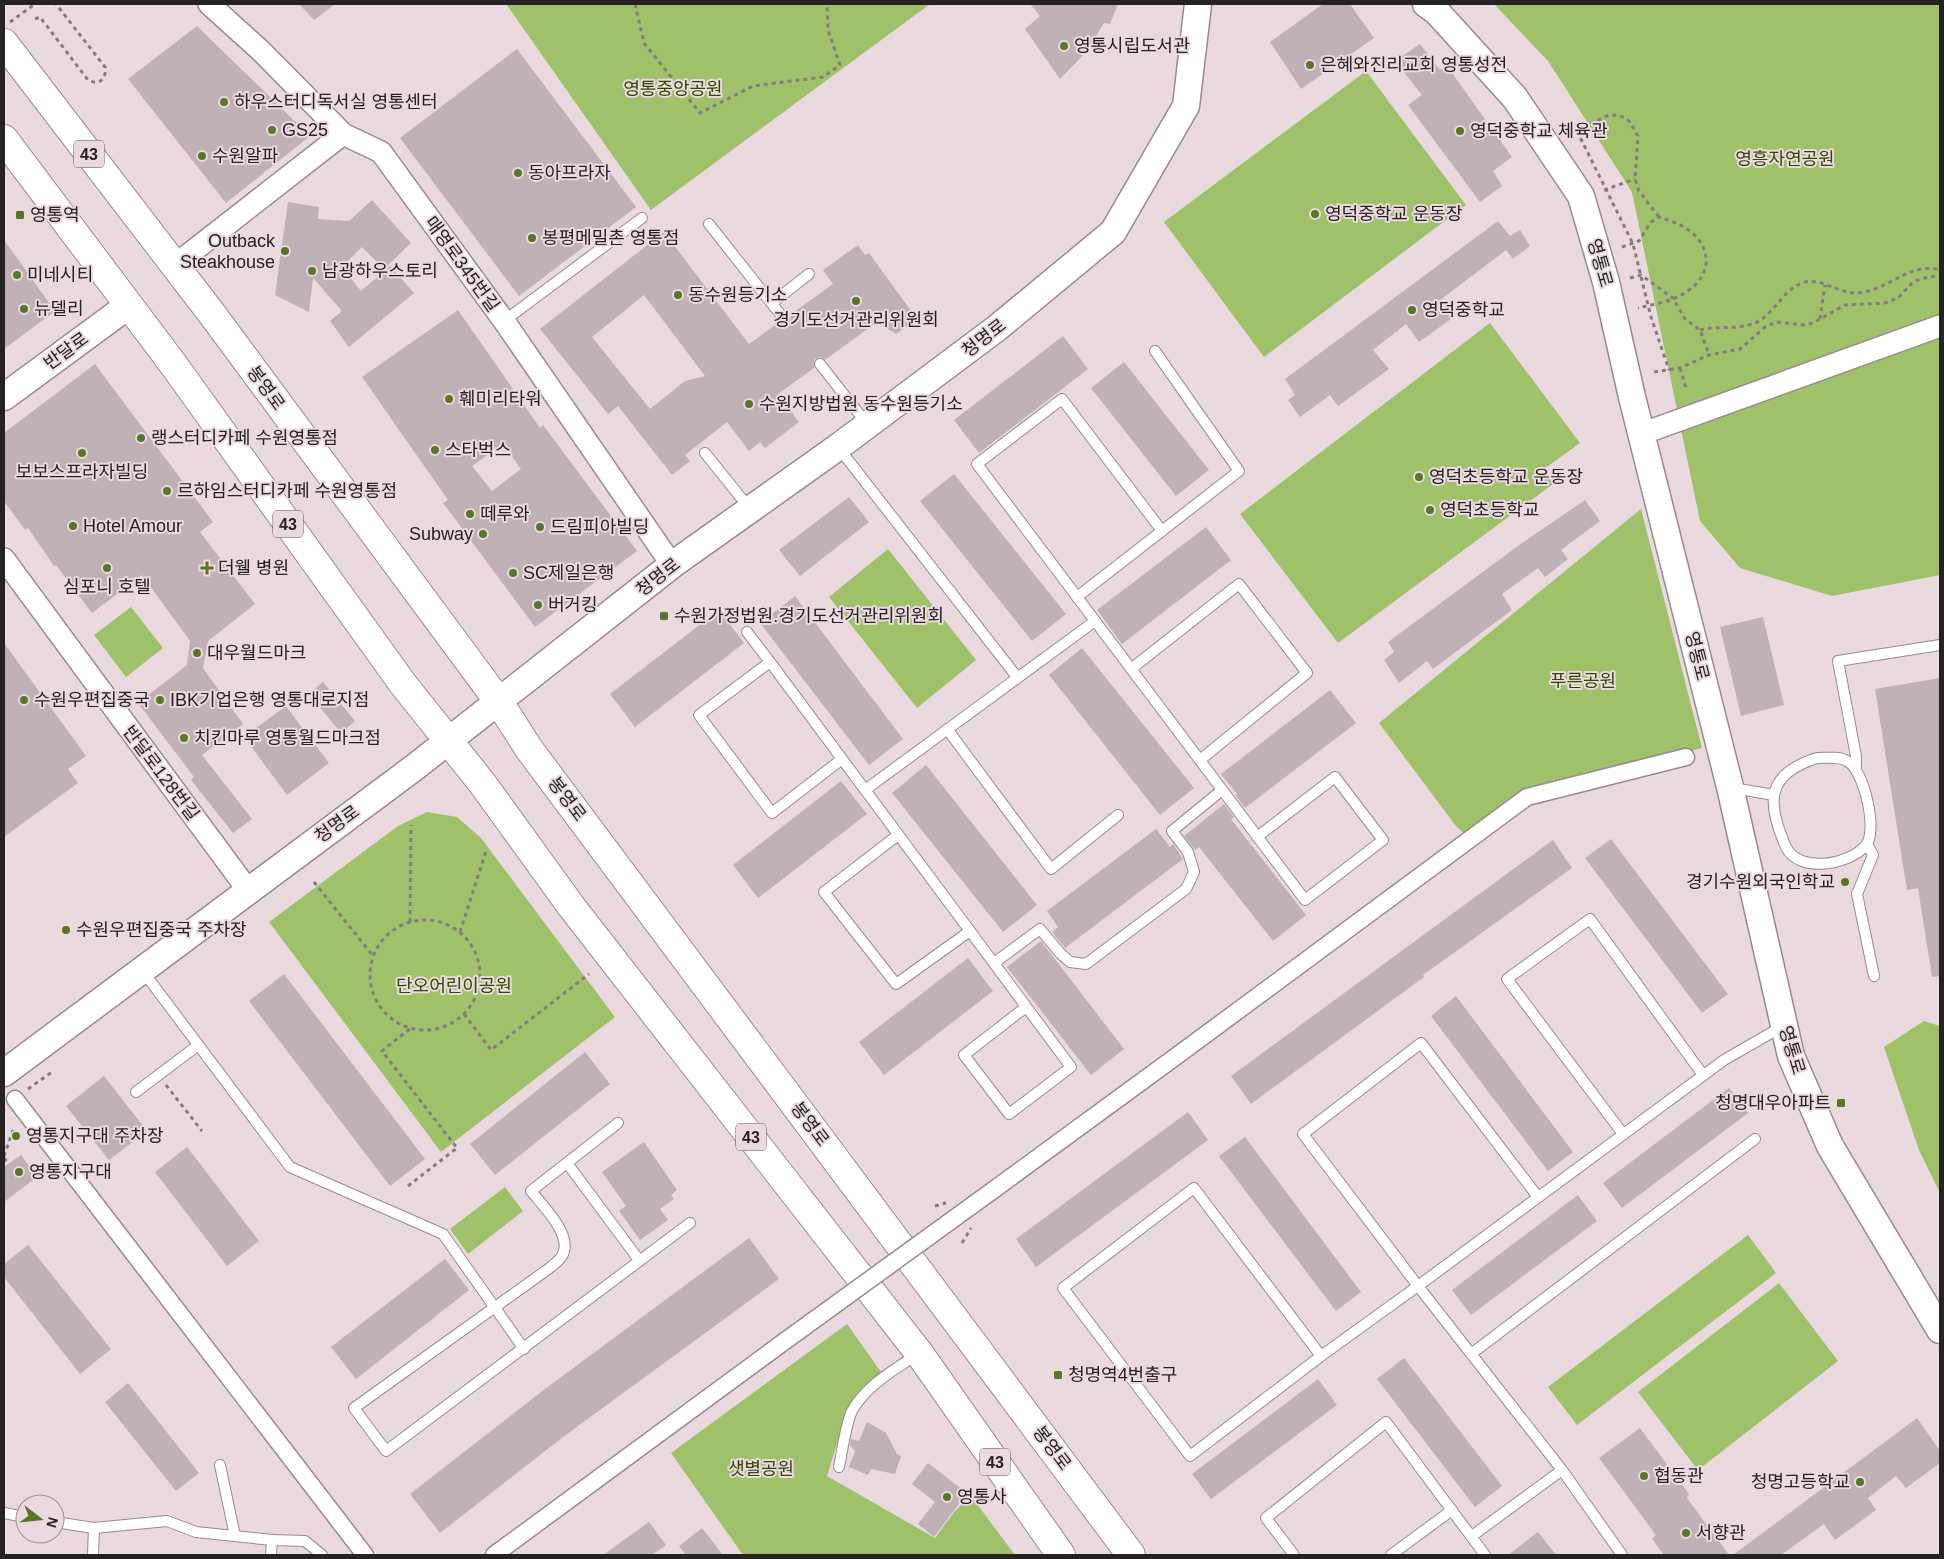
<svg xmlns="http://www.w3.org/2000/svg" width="1944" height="1559" viewBox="0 0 1944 1559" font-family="Helvetica,'Noto Sans KR',sans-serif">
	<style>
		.green { fill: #9ec16a }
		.building { fill: #c0b1b6; fill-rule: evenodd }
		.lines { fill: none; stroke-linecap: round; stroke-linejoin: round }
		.service-casing { stroke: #988a8e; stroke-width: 12 }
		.pedestrian-casing { stroke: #988a8e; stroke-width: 19 }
		.minor-casing { stroke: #988a8e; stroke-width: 24 }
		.tertiary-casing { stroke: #988a8e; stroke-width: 29 }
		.primary-casing { stroke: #988a8e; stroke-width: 30 }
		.path { stroke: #867c7f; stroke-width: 3; stroke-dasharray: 4 4; stroke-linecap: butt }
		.service { stroke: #fff; stroke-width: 10 }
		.pedestrian { stroke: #fff; stroke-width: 16 }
		.minor { stroke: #fff; stroke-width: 21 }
		.tertiary { stroke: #fff; stroke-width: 26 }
		.primary { stroke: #fff; stroke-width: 28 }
		.pedestrian-bridge-casing { stroke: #988a8e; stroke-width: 19; stroke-linecap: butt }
		.pedestrian-bridge { stroke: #fff; stroke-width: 16 }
		.poi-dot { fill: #59752a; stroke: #eadadf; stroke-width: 2 }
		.labels { text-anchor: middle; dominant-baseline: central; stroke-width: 4; stroke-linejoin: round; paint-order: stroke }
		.shield { fill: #eadadf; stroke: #61585b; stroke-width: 1 }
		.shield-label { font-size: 16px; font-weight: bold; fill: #262122 }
		.poi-label { font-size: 18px; fill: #262122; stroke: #eadadf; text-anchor: start }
		.park-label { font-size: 18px; fill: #324704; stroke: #eadadf }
		.street-label { font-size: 18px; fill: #262122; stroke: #eadadf }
	</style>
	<rect width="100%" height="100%" fill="#eadadf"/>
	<g class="green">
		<polygon points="506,4 930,4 651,210"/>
		<polygon points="1494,4 1940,4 1940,575 1832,596 1740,568 1700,521 1632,192 1548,61"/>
		<polygon points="1366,71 1466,205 1264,357 1164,222"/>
		<polygon points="1490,323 1580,443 1544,469 1553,484 1338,643 1240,514"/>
		<polygon points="1641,509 1702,748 1527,797 1470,839 1456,826 1379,723"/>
		<polygon points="888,549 976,660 917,708 829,597"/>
		<polygon points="131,607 163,648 126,677 94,635"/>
		<polygon points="427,812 457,817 481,838 615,1017 441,1152 269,922 398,826"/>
		<polygon points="1924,1021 1940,1026 1940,1193 1919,1150 1884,1047"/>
		<polygon points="505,1187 523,1211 468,1254 450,1229"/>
		<polygon points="1748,1235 1776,1273 1577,1425 1548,1387"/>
		<polygon points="1779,1283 1838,1361 1698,1470 1638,1392"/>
		<polygon points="847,1324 886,1379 847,1411 827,1476 935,1538 954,1512 971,1496 1015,1555 743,1555 671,1453"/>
	</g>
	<g class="building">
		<polygon points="299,4 335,4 314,20"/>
		<polygon points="1030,4 1118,4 1110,24 1104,23 1087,51 1060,79 1025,29 1040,16"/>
		<polygon points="1323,4 1350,4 1374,38 1301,89 1270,42"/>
		<polygon points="197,26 310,136 226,203 128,79"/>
		<polygon points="1420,44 1440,70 1447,66 1512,157 1493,171 1502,186 1480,202 1408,105 1422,95 1395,61"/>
		<polygon points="517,49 636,207 519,296 400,138"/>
		<polygon points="372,200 411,243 384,269 362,247 342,267 361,291 390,266 414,293 349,347 330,321 342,311 313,278 309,312 275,295 288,202 319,207 318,219 349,221"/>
		<polygon points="1498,221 1510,236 1520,230 1530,246 1513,259 1506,250 1439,301 1451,319 1419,342 1406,324 1373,350 1389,369 1338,406 1330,395 1300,417 1288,400 1295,395 1285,379"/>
		<path d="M664 232 749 344 778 323 784 326 789 324 791 318 790 315 833 284 823 270 858 245 865 255 869 253 917 319 896 334 877 322 825 360 820 357 815 359 814 362V368L778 394 799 422 765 448 760 442 749 451 727 422 685 455 690 461 672 475 618 406 608 414 540 329ZM644 295 705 376 685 381 650 409 592 337Z"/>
		<polygon points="4,240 55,311 4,349"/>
		<path d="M458 310 540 428 543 425 637 551 535 627 443 503 448 500 362 377ZM503 444 521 469 492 491 472 466Z"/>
		<polygon points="1063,336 1088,369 979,453 954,420"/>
		<polygon points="1124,362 1209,470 1176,496 1091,388"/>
		<polygon points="95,364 213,522 200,532 255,604 208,641 203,668 243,724 202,755 252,819 233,833 191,780 194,777 138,703 187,665 190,641 142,575 92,613 56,565 54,566 28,528 25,530 4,501 4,433"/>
		<polygon points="954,474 1066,614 1032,641 920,501"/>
		<polygon points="849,497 869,522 800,576 779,550"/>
		<polygon points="1585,500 1600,521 1561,550 1568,559 1545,577 1538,568 1502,594 1512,610 1433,669 1427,661 1399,683 1384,660 1394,652 1388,642 1522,543"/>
		<polygon points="1206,527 1231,560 1122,644 1097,610"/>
		<polygon points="795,596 903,739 869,765 760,623"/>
		<polygon points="719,610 744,643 635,727 610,694"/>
		<polygon points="1763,617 1784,705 1741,716 1720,627"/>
		<polygon points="4,643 86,756 68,769 78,783 4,837"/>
		<polygon points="1082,648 1194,788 1160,815 1049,675"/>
		<polygon points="1940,678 1940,976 1932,977 1918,888 1907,890 1875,689"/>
		<polygon points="323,682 355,721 341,733 309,694"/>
		<polygon points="1330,690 1356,723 1245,808 1235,795 1237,794 1221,774"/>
		<polygon points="286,706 329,763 287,795 244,737"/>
		<polygon points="926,765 1037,905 1003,932 892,793"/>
		<polygon points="841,781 867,814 758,898 733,865"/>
		<polygon points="1224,804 1234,817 1231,819 1306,915 1273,941 1199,847 1195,850 1184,836"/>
		<polygon points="1156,829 1170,847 1173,844 1183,859 1065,948 1052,932 1058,927 1047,911"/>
		<polygon points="1611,839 1728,994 1702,1013 1585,858"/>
		<polygon points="1553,840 1572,868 1423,975 1424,977 1251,1104 1231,1076"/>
		<polygon points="1041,941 1124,1049 1091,1075 1007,967"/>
		<polygon points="968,958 993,991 884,1075 859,1042"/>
		<polygon points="284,974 425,1159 390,1186 249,1001"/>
		<polygon points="1456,996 1573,1152 1548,1171 1431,1016"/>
		<polygon points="585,1052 610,1084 495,1175 470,1144"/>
		<polygon points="104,1076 147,1131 109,1160 66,1106"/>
		<polygon points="1729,1088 1748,1113 1622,1208 1603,1183"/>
		<polygon points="1188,1112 1208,1140 1036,1267 1016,1239"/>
		<polygon points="1245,1137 1361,1292 1336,1311 1219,1156"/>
		<polygon points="644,1142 677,1190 671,1195 674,1199 660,1209 668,1220 640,1240 619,1211 626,1206 602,1172"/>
		<polygon points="187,1147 259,1241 227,1266 155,1172"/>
		<polygon points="21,1155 37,1177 4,1202 4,1167"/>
		<polygon points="1578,1195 1597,1221 1471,1315 1452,1290"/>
		<polygon points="749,1238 779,1279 563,1437 440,1533 410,1494 545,1389"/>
		<polygon points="28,1245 111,1349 80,1374 4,1277 4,1264"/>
		<polygon points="445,1259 469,1290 356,1379 331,1347"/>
		<polygon points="1404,1358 1502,1486 1475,1507 1377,1379"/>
		<polygon points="1318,1379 1337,1405 1211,1499 1192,1474"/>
		<polygon points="128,1383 199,1473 176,1491 105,1402"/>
		<polygon points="1917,1418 1940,1451 1940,1463 1906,1488 1896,1476 1868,1498 1876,1510 1835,1540 1824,1524 1781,1555 1733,1555"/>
		<polygon points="867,1422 886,1433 897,1454 901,1456 895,1474 871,1469 868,1475 849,1467 855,1451 850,1445 851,1439 859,1441"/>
		<polygon points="1640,1428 1689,1494 1687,1498 1729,1555 1664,1555 1652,1539 1656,1535 1599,1458"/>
		<polygon points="928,1463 967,1493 934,1537 918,1524 935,1502 912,1484"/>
		<polygon points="649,1522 666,1545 652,1555 603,1555"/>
		<polygon points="702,1528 723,1555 686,1555 679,1546"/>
		<polygon points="1538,1532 1556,1555 1508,1555"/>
	</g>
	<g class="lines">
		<g class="service-casing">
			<g id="service">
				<polyline points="709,224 784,319"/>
				<polyline points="772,303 809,274"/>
				<polyline points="504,321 642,218"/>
				<polyline points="820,364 867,424"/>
				<polyline points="838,447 1017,677"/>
				<polyline points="705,453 750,509"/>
				<polyline points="1162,531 1062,399 977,464 1305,900 1383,840 1335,777 1257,837"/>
				<polyline points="1077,597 1239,471 1155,351"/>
				<polyline points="747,632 770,662 1071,1067 1009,1114 964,1055 1026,1007"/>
				<polyline points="770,662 699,715 772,813 842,759"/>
				<polyline points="1131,669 1239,584 1307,673 1200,760"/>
				<polyline points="947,729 1051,869 1118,815"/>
				<path d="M1817 758C1826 758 1839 756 1847 761 1864 769 1878 831 1866 845 1850 865 1799 874 1786 847 1766 802 1766 774 1817 758Z"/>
				<polyline points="1856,768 1856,756 1838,661 1940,645"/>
				<polyline points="1733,788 1774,795"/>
				<polyline points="865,790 1095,621"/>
				<polyline points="898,835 824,892 896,984 970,931"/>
				<polyline points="1867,844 1873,855 1857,894 1874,976"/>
				<polyline points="994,963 1040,929 1060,953 1070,962 1086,964 1186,889 1194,872 1188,852 1172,831 1222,790"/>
				<polyline points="142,970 290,1167 443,1234 524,1349"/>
				<polyline points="136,1092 197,1046"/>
				<path d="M618 1123 531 1191C543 1206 574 1236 562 1256 560 1260 554 1264 551 1267L354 1408 386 1451 690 1223"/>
				<polyline points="1623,1134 1507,979 1590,919 1703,1075"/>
				<polyline points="567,1163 639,1260"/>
				<polyline points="1471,1354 1755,1139"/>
				<polyline points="1321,1356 1194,1188 1063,1288 1190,1456 1321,1356 1418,1286 1303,1134 1421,1043 1538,1197"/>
				<polyline points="220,1465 235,1536"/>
				<path d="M839 1467C842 1452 846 1423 852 1411 866 1385 896 1369 919 1353"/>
				<polyline points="4,1513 25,1517"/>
				<polyline points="55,1522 94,1528 167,1521 196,1532 272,1540 271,1555"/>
				<polyline points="1472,1536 1562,1470"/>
				<polyline points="272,1540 305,1541 322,1555"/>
				<polyline points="93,1555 94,1528"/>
				<polyline points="1294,1555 1266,1518 1386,1422 1485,1555"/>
				<polyline points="1391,1555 1452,1510"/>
				<polyline points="1622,1555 1562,1470 1418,1286 1724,1060 1783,1026"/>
			</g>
		</g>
		<g class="pedestrian-casing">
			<g id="pedestrian">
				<polyline points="15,1099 365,1555"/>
				<polyline points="992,1191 1182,1052 1527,797 1686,757"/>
				<polyline points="494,1555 785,1341"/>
			</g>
		</g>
		<g class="minor-casing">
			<g id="minor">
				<polyline points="209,4 260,50 343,134 381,152 504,321 672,565"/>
				<polyline points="175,265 343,134"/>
				<polyline points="1641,434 1940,326"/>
				<polyline points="4,559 248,890"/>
			</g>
		</g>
		<g class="tertiary-casing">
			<g id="tertiary">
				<polyline points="1426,4 1437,12 1515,98 1581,196 1606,282 1632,397 1730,787 1791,1056 1830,1146 1940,1330"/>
				<polyline points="4,397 129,305"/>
				<polyline points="4,1073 415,767 672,565 838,447 997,328 1113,232 1186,106 1198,4"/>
			</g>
		</g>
		<g class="primary-casing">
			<g id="primary">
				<polyline points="4,43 212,314 499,702 529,749 1131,1555"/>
				<polyline points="4,139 173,364 403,684 482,783 571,906 919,1353 1061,1555"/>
			</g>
		</g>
		<g class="path">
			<polyline points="635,4 644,43 700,113 753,86 823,77 840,65 828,30 827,4"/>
			<path d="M35 19 40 17 88 80C99 86 107 79 105 67L56 4"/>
			<polyline points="10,22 35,4"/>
			<polyline points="1577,131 1633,244 1651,317 1669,370"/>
			<polyline points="1569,135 1606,116 1619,115 1629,121 1638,136 1635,179 1639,191 1659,217"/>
			<polyline points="1604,190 1635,179"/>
			<path d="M1622 247 1639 241 1651 222 1659 217C1670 221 1682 224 1691 232 1712 249 1711 275 1689 290 1675 301 1655 304 1638 308"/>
			<polyline points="1630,278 1641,275 1673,298 1685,319 1700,330 1709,355"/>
			<polyline points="1820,319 1825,285"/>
			<path d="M1700 330C1719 325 1740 331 1759 321 1776 311 1783 290 1802 283 1820 276 1838 294 1857 293 1882 291 1898 274 1921 269 1927 268 1934 269 1940 269"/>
			<polyline points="1680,368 1686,388"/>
			<polyline points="1654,372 1680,368 1709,355 1740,349 1765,327 1776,322 1804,325 1813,323 1845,305 1885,303 1898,298 1913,282 1920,279 1940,275"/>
			<polyline points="314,882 373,956"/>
			<circle cx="425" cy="975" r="55"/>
			<polyline points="410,922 411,825"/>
			<polyline points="460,932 486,851"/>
			<polyline points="464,1014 491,1050 589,974"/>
			<polyline points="166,1085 202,1131"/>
			<polyline points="28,1089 52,1072"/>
			<polyline points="4,1156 13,1130"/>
			<polyline points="4,1158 9,1164"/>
			<polyline points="408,1186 457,1148 382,1051 411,1028"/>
			<polyline points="935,1206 946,1203"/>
			<polyline points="962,1243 971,1228"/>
		</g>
		<use href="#service" class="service"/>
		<use href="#pedestrian" class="pedestrian"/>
		<use href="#minor" class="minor"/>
		<use href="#tertiary" class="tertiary"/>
		<use href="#primary" class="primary"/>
		<g class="pedestrian-bridge-casing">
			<polyline id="pedestrian-bridge" points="785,1341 992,1191"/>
		</g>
		<use href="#pedestrian-bridge" class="pedestrian-bridge"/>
	</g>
	<g class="poi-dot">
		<circle cx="1064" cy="46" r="5"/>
		<circle cx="1310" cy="65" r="5"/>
		<circle cx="224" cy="102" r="5"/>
		<circle cx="272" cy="130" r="5"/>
		<circle cx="1460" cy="131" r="5"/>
		<circle cx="202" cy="156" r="5"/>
		<circle cx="518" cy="173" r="5"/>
		<circle cx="1315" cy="214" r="5"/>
		<rect x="15" y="210" width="10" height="10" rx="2.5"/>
		<circle cx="532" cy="238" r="5"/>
		<circle cx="285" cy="251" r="5"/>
		<circle cx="312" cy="271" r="5"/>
		<circle cx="17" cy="275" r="5"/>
		<circle cx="678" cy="295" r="5"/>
		<circle cx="856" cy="301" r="5"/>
		<circle cx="24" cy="309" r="5"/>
		<circle cx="1412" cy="310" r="5"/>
		<circle cx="449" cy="399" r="5"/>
		<circle cx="749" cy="404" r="5"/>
		<circle cx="141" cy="438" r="5"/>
		<circle cx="435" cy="450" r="5"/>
		<circle cx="82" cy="453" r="5"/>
		<circle cx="1419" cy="477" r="5"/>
		<circle cx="167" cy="491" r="5"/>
		<circle cx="1430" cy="510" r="5"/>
		<circle cx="470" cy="514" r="5"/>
		<circle cx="73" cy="526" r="5"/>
		<circle cx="540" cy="527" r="5"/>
		<circle cx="483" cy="534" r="5"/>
		<circle cx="107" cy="568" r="5"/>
		<path d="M204.5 560.5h5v5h5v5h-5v5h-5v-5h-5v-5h5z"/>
		<circle cx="513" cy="573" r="5"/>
		<circle cx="538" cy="605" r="5"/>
		<rect x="659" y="611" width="10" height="10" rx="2.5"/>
		<circle cx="197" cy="653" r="5"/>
		<circle cx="24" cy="700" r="5"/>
		<circle cx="160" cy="700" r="5"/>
		<circle cx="184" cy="738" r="5"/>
		<circle cx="1845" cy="882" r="5"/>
		<circle cx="66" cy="930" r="5"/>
		<rect x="1836" y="1098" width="10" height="10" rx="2.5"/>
		<circle cx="16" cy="1136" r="5"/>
		<circle cx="19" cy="1172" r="5"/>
		<rect x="1053" y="1370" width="10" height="10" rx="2.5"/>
		<circle cx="1644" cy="1476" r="5"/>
		<circle cx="1860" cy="1482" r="5"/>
		<circle cx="947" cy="1497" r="5"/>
		<circle cx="1686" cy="1533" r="5"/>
	</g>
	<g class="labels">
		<g class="shield">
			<rect x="74" y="140.5" width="30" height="27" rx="4"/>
			<rect x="273" y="510.5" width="30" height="27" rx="4"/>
			<rect x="736" y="1123.5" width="30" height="27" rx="4"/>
			<rect x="980" y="1448.5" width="30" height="27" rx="4"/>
		</g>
		<g class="shield-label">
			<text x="89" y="154">43</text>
			<text x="288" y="524">43</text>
			<text x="751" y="1137">43</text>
			<text x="995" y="1462">43</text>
		</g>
		<g class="poi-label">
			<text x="1074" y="46">영통시립도서관</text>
			<text x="1320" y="65">은혜와진리교회 영통성전</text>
			<text x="234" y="102">하우스터디독서실 영통센터</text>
			<text x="282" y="130">GS25</text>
			<text x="1470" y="131">영덕중학교 체육관</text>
			<text x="212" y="156">수원알파</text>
			<text x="528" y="173">동아프라자</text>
			<text x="1325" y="214">영덕중학교 운동장</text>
			<text x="30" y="215">영통역</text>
			<text x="542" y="238">봉평메밀촌 영통점</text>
			<text x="275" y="241" text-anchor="end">Outback<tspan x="275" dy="21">Steakhouse</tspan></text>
			<text x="322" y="271">남광하우스토리</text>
			<text x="27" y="275">미네시티</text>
			<text x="688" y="295">동수원등기소</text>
			<text x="34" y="309">뉴델리</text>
			<text x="1422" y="310">영덕중학교</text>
			<text x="856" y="320" text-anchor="middle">경기도선거관리위원회</text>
			<text x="459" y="399">훼미리타워</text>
			<text x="759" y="404">수원지방법원 동수원등기소</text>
			<text x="151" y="438">랭스터디카페 수원영통점</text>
			<text x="445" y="450">스타벅스</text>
			<text x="82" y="472" text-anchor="middle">보보스프라자빌딩</text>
			<text x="1429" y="477">영덕초등학교 운동장</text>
			<text x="177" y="491">르하임스터디카페 수원영통점</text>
			<text x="1440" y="510">영덕초등학교</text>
			<text x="480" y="514">떼루와</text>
			<text x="83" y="526">Hotel Amour</text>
			<text x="550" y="527">드림피아빌딩</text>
			<text x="473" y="534" text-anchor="end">Subway</text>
			<text x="218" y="568">더웰 병원</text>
			<text x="523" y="573">SC제일은행</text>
			<text x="107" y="587" text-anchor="middle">심포니 호텔</text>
			<text x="548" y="605">버거킹</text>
			<text x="674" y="616">수원가정법원.경기도선거관리위원회</text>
			<text x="207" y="653">대우월드마크</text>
			<text x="34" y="700">수원우편집중국</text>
			<text x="170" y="700">IBK기업은행 영통대로지점</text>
			<text x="194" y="738">치킨마루 영통월드마크점</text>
			<text x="1835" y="882" text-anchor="end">경기수원외국인학교</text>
			<text x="76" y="930">수원우편집중국 주차장</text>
			<text x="1831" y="1103" text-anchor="end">청명대우아파트</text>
			<text x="26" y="1136">영통지구대 주차장</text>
			<text x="29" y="1172">영통지구대</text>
			<text x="1068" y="1375">청명역4번출구</text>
			<text x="1654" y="1476">협동관</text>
			<text x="1850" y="1482" text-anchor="end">청명고등학교</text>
			<text x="957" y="1497">영통사</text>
			<text x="1696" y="1533">서향관</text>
		</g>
		<g class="park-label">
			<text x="673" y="89">영통중앙공원</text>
			<text x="1785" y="159">영흥자연공원</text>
			<text x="1583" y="681">푸른공원</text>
			<text x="454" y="986">단오어린이공원</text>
			<text x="761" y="1469">샛별공원</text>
		</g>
		<g class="street-label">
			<text transform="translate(1600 263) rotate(74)">영통로</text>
			<text transform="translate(462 264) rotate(54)">매영로345번길</text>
			<text transform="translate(984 338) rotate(-38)">청명로</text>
			<text transform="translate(66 351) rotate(-36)">반달로</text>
			<text transform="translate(266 388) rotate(54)">봉영로</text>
			<text transform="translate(658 577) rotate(-38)">청명로</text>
			<text transform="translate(1697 656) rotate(76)">영통로</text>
			<text transform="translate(161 773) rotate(53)">반달로128번길</text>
			<text transform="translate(567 799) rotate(53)">봉영로</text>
			<text transform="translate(337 824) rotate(-36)">청명로</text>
			<text transform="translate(1792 1050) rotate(73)">영통로</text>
			<text transform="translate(810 1124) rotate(53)">봉영로</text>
			<text transform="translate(1052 1448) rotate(53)">봉영로</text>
		</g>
	</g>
	<rect width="1944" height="1559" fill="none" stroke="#262122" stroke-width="10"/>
	<g transform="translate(40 1519) rotate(106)"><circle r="24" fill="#eadadf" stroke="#9c9093"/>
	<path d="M0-4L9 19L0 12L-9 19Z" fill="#59752a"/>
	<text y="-8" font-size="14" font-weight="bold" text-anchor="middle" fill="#262122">N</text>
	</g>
</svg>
